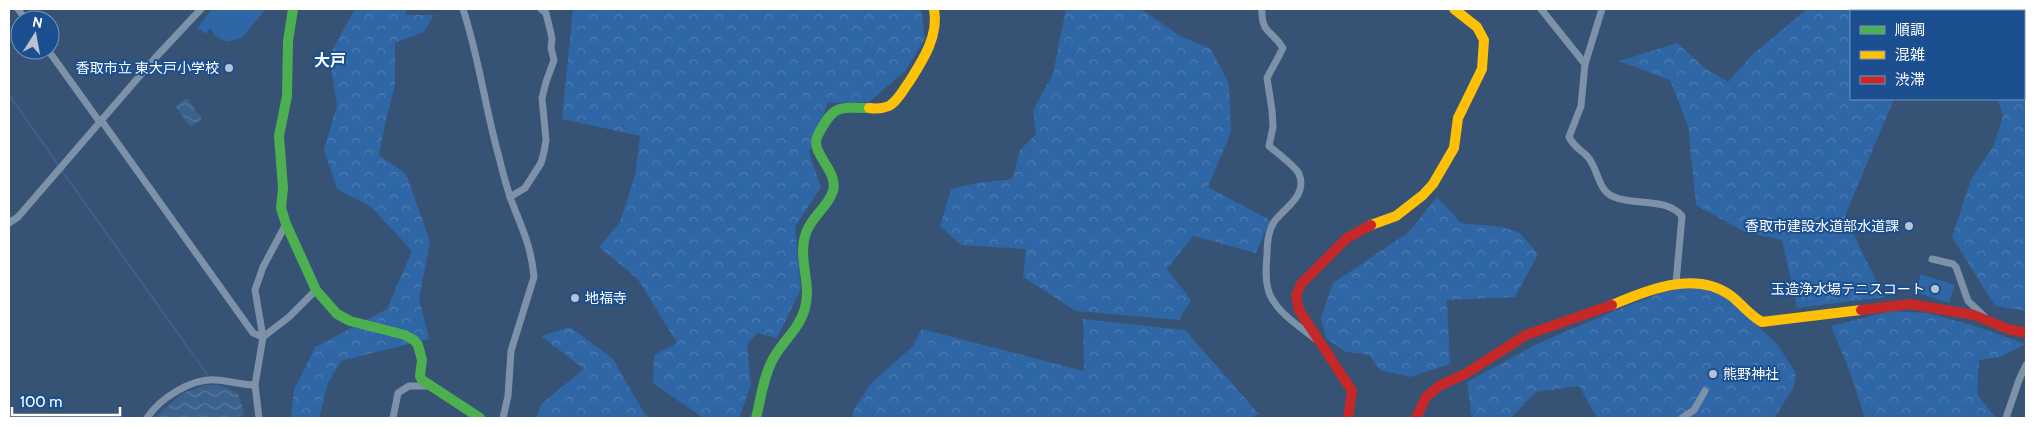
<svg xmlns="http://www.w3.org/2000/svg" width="2035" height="427" viewBox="0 0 2035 427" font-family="Cabin,'Noto Sans JP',sans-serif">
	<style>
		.forest { fill: url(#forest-crowns) }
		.garden { fill: #2f66a5 }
		.water { fill: url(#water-waves) }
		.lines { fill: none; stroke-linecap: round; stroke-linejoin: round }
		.stream { stroke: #3b618d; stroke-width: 2 }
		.street { stroke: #7d92a8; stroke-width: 7 }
		.fast { stroke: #4caf50; stroke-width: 10 }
		.slow { stroke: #ffc107; stroke-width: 10 }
		.jam { stroke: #c62828; stroke-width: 10 }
		.poi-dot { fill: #b9c2ce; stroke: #1b4f8f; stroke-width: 2 }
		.labels { text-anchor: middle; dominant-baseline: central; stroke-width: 4; stroke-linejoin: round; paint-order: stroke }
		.poi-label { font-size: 14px; fill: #fff; stroke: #1b4f8f; text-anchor: end }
		.quarter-label { font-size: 16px; font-weight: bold; fill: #fff; stroke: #1b4f8f }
	</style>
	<defs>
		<pattern id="forest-crowns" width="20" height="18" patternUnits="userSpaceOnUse" patternTransform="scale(1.25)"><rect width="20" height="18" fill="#2f66a5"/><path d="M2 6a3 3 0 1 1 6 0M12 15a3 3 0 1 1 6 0" fill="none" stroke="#4e7db2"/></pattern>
		<pattern id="water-waves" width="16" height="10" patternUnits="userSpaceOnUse" patternTransform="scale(1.25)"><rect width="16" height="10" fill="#3b618d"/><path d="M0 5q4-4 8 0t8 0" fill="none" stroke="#58799e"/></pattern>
	</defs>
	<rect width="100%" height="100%" fill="#365274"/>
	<g class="forest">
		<polygon points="355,9 407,9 405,15 434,15 424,32 395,43 395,85 387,116 379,155 406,174 430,241 419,299 429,339 341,361 328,383 319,418 291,418 294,390 315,347 387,309 412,251 371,207 337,189 324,150 337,105 329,56"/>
		<polygon points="573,9 921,9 925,39 905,71 869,102 828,103 809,153 821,187 795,227 801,289 777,338 757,333 747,345 751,385 739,418 703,418 653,383 654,355 677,343 637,278 599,247 620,222 635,175 640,136 562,119"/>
		<polygon points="1066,9 1141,9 1180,36 1211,49 1229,83 1231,132 1208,187 1270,220 1256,253 1193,236 1167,269 1191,300 1179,320 1076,311 1023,277 1026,249 961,245 940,226 951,189 977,183 1012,179 1020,150 1036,134 1033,110 1053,74"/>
		<polygon points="1807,9 1945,9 1944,11 1851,11 1851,99 1894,99 1845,216 1884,297 1797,308 1782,240 1745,232 1696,205 1688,126 1670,80 1619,61 1677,43 1705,68 1728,82 1753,54"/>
		<polygon points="1965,9 2026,9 2026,311 1995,306 1952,237 1971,179 1993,147 2003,116 1998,99 2024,99 2024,11 1964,11"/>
		<polygon points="1437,197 1461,223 1502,227 1520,233 1538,254 1515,297 1447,300 1450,364 1410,377 1380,370 1369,355 1346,352 1326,338 1321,318 1333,283 1409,232"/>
		<polygon points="1697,286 1724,294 1777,344 1796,373 1794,387 1774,418 1597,418 1579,386 1536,392 1511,418 1472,418 1467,382 1537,344 1609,313 1663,292"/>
		<polygon points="1891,311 1928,313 1975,326 2026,344 2000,357 1979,360 1977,394 1996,418 1865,418 1851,375 1831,326"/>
		<polygon points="1083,319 1185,330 1259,414 1250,418 853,418 853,411 871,383 912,347 922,329 1084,371"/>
		<polygon points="570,327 613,359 644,413 651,418 536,418 542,403 584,369 541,336"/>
	</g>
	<g class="garden">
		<polygon points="212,9 266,9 242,38 227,42 215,36 210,28 206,34 197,28"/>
		<polygon points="1921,274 1955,285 1949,303 1915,292"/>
	</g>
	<g class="water">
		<polygon points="187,98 202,119 190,127 175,106"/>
		<polygon points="205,385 219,385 238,393 244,411 241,418 154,418 183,393"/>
	</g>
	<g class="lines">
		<g class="stream">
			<polyline points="9,95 59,166"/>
			<polyline points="62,171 209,377"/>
		</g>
		<g class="street">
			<polyline points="18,9 26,20"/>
			<path d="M463 9C479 57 485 108 499 157 502 170 506 184 510 197 521 227 531 244 534 277L511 351 508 396 503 418"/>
			<path d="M1262 9C1261 34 1272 30 1283 48L1267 78 1272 110 1273 127 1269 146C1276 152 1296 167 1299 174 1308 196 1284 208 1274 222 1268 231 1267 244 1267 255 1266 267 1265 278 1268 289 1273 310 1299 326 1314 338"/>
			<polyline points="1541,9 1585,64"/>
			<path d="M1602 9 1585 64 1581 106 1569 137C1575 148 1579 148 1587 156 1597 166 1598 188 1610 195 1631 207 1665 196 1682 216L1676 283"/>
			<polyline points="48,50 99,121"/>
			<polyline points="101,120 253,333 263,337"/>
			<polyline points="510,197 525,188 541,163 544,152 546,140 542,98 546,82 554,60 551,48 552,38 546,13 541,9"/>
			<polyline points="9,223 18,217 156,57 201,9"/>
			<polyline points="1932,259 1953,264 1956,267 1968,301 1985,317"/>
			<polyline points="263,337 289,317 316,290"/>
			<path d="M147 418C160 398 192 378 216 380 230 381 242 385 255 385"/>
			<polyline points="259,418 255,385 263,337 255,290 263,267 286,224"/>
			<polyline points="393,418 398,393 409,386 428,386"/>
			<polyline points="1682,418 1694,410 1705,391"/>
			<polyline points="2006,418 2019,380 2026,365"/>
		</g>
		<g class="fast">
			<polyline points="293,9 288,41 287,96 279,136 283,188 281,208 286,224 316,290 337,314 350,321 405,335 414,340 418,345 422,360 420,376 422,380 480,418"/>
			<path d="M756 418C761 399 763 377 773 359 782 342 800 328 805 308 812 283 797 257 806 233 811 217 828 207 833 191 839 170 808 152 818 135 833 106 837 107 869 108"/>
		</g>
		<g class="slow">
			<path d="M869 108C876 109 882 109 889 106 898 101 903 90 909 82 923 60 939 36 934 9"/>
			<polyline points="1371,225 1396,216 1423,195 1433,184 1454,148 1458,118 1482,69 1484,40 1477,27 1454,9"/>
			<path d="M1612 305C1647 290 1695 270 1730 295 1741 303 1749 315 1762 322L1861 310"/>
		</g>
		<g class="jam">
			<polyline points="1861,310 1910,304 1974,315 2008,329 2026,333"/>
			<polyline points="1348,418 1352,391 1299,310 1296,296 1301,284 1347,238 1371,225"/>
			<polyline points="1416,418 1426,397 1439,386 1465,374 1526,335 1612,305"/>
		</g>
	</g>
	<g class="poi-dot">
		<circle cx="229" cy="68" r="5"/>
		<circle cx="1909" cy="226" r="5"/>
		<circle cx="1935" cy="289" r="5"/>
		<circle cx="575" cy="298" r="5"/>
		<circle cx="1713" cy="374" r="5"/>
	</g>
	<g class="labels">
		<g class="poi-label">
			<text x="219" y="68">香取市立 東大戸小学校</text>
			<text x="1899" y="226">香取市建設水道部水道課</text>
			<text x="1925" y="289">玉造浄水場テニスコート</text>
			<text x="585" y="298" text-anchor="start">地福寺</text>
			<text x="1723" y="374" text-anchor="start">熊野神社</text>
		</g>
		<g class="quarter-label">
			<text x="330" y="60">大戸</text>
		</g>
	</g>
	<rect width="2035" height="427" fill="none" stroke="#ffffff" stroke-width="20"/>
	<rect x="1850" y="10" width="175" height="90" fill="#1b4f8f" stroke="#7695bc"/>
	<rect x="1860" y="26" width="25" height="8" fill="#4caf50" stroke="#7695bc"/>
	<text x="1895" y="35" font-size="15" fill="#ffffff">順調</text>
	<rect x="1860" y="51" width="25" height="8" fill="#ffc107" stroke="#7695bc"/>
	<text x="1895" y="60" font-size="15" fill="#ffffff">混雑</text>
	<rect x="1860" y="76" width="25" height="8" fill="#c62828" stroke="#7695bc"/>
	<text x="1895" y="85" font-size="15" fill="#ffffff">渋滞</text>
	<g transform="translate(35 35) rotate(11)"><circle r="24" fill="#1b4f8f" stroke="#7695bc"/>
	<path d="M0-4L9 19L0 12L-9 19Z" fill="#b9c2ce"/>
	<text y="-8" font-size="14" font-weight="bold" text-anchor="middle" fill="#ffffff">N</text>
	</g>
	<path d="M12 407v8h108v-8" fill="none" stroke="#ffffff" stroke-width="2.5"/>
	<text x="20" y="407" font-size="15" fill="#ffffff" stroke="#1b4f8f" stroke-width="4" paint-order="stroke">100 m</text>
</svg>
